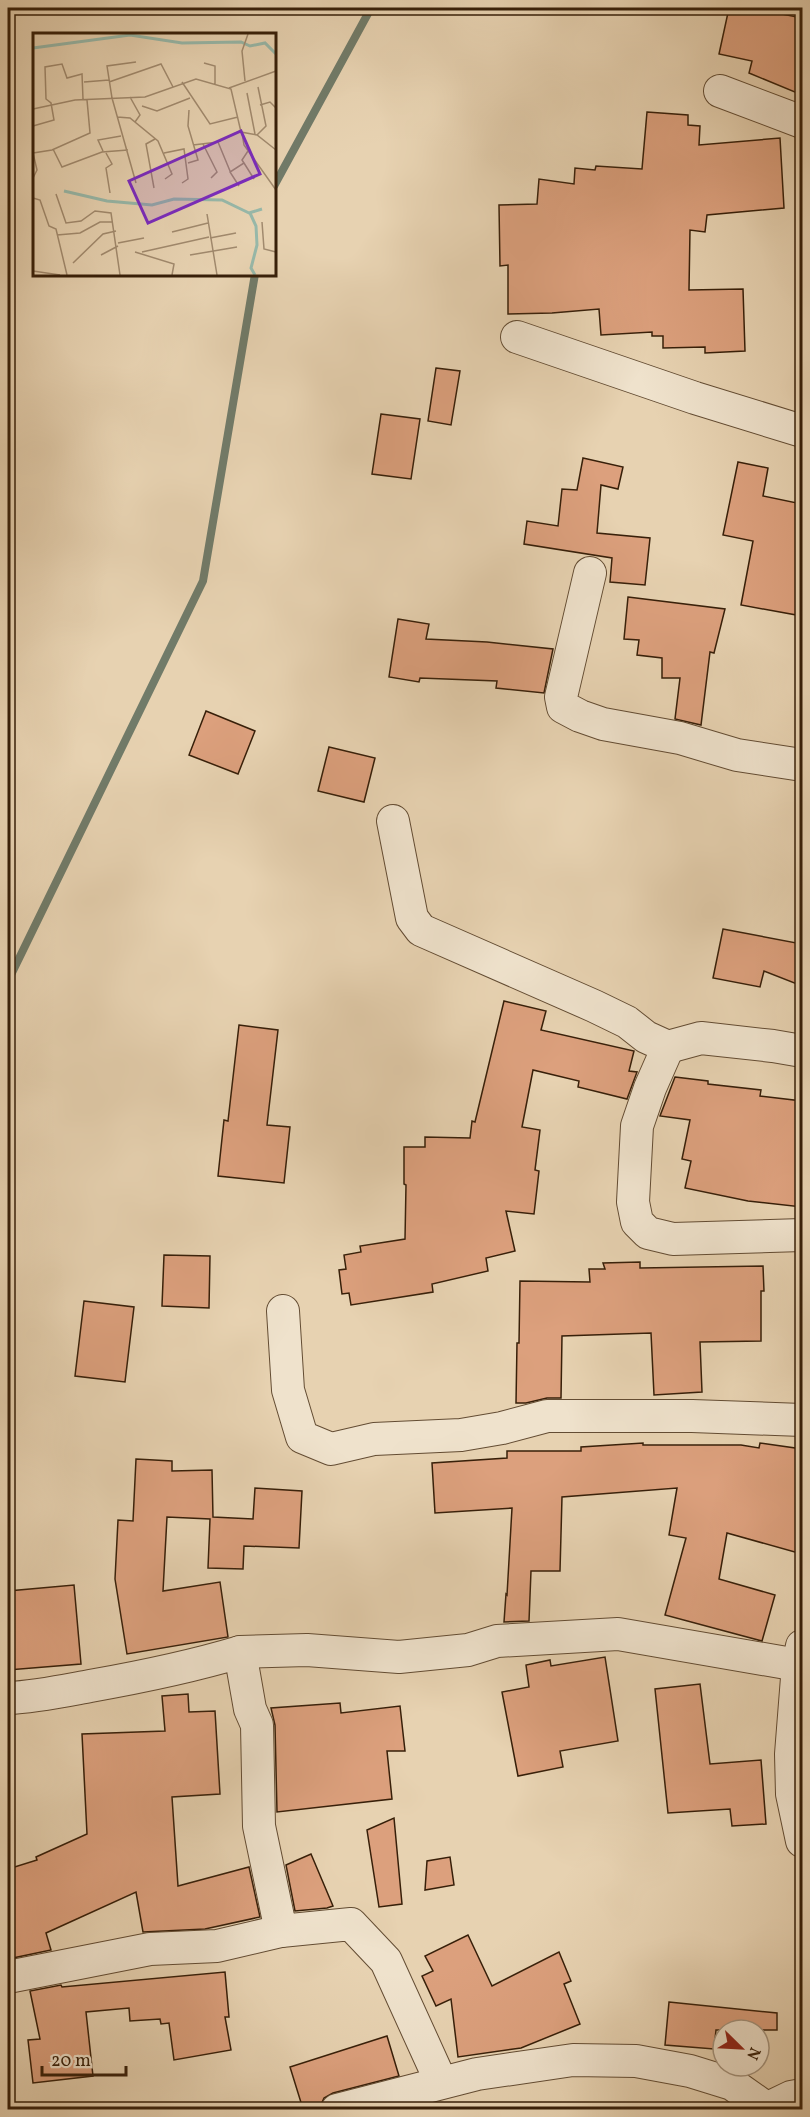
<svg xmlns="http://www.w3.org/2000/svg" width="810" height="2117" viewBox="0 0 810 2117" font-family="Vollkorn,serif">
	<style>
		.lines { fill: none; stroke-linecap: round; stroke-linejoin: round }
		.stream { stroke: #717b69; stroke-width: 8 }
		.building { fill: #dca07d; stroke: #371f09; stroke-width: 1.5 }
		.street-casing { stroke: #634c33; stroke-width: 34 }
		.street { stroke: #efe2cc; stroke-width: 32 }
		.inset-river { fill: none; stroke: #97b8a9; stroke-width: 3 }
		.inset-road { fill: none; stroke: #a18a6e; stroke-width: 1.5 }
		.view { fill: #7b2cbf; fill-opacity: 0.15; stroke: #7b2cbf; stroke-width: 3 }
		.inset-edge { fill: none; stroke: #371f09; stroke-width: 3 }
	</style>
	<rect width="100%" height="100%" fill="#e7d2b1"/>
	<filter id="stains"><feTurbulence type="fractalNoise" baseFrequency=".00333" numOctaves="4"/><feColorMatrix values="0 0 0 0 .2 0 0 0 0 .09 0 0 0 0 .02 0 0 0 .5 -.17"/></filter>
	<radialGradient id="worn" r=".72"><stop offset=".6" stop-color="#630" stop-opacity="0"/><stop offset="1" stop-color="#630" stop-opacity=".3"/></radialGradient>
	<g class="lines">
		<g class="stream">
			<polyline points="274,186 371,8"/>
			<polyline points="8,981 203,581 255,274"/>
		</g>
	</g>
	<g class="building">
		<polygon points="729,8 752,8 802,18 802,95 749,73 752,61 719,54"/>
		<polygon points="647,112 688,115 688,125 700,126 699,145 780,138 784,208 707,215 705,232 690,230 689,290 743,289 745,351 705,353 705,347 663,348 663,336 652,336 652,332 601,335 599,309 552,313 508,314 508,265 500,266 499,205 537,204 539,179 574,184 575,168 595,170 596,166 642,169"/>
		<polygon points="436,368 460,371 451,425 428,421"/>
		<polygon points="381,414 420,419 411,479 372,474"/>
		<polygon points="583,458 623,467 618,489 601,485 597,533 650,538 645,585 610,582 612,558 524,544 527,521 558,526 562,489 577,490"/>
		<polygon points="738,462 768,468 763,496 802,504 802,616 741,605 753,541 723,535"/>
		<polygon points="628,597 725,609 714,653 710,652 701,725 675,719 680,678 662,678 662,658 637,655 639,640 624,639"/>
		<polygon points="398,619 429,624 426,639 487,642 553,649 544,693 496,688 497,681 420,678 419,682 389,677"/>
		<polygon points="206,711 255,731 238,774 189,755"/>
		<polygon points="329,747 375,758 364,802 318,791"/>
		<polygon points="723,929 802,944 802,986 764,971 760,987 713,978"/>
		<polygon points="504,1001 546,1011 541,1030 634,1051 629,1071 637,1072 627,1099 578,1087 579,1081 533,1070 522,1127 540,1130 535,1170 539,1171 534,1214 506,1211 515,1251 486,1258 488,1271 432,1284 433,1292 351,1305 349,1293 342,1294 339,1270 346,1269 344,1255 361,1252 360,1246 405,1239 406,1185 404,1184 404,1147 425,1147 425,1137 470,1138 472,1121 475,1122"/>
		<polygon points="239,1025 278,1030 267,1125 290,1127 284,1183 218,1176 224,1120 228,1121"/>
		<polygon points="675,1077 708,1081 708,1084 761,1090 760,1096 802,1101 802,1207 748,1201 685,1188 691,1161 682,1159 690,1120 660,1116"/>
		<polygon points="164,1255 210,1256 209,1308 162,1306"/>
		<polygon points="640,1262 640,1268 763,1266 764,1291 761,1291 761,1341 700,1342 702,1392 654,1395 651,1333 562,1336 561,1398 547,1398 526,1403 516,1403 517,1343 519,1343 520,1281 590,1282 589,1269 605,1269 603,1263"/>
		<polygon points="84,1301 134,1307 125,1382 75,1376"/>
		<polygon points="643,1443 643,1445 741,1445 759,1448 760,1443 802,1449 802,1554 727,1533 719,1579 775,1595 762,1641 665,1615 686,1538 669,1535 677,1488 562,1497 560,1571 531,1571 529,1621 504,1622 506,1594 507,1595 512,1508 435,1513 432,1463 507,1458 507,1451 581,1451 581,1447"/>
		<polygon points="136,1459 172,1461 172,1471 212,1470 213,1517 253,1519 255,1488 302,1491 299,1548 244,1546 243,1569 208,1568 210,1519 167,1517 163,1591 220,1582 228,1637 127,1654 115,1579 118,1520 133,1521"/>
		<polygon points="74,1585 81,1664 8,1670 8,1591"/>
		<polygon points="605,1657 618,1741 560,1751 563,1767 518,1776 502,1692 529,1687 526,1665 550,1660 551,1666"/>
		<polygon points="700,1684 710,1764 761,1760 766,1824 732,1826 730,1809 668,1813 655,1689"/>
		<polygon points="188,1694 189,1712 215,1711 220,1794 172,1797 178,1886 249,1867 260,1917 205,1929 143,1932 136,1892 46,1933 51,1950 8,1959 8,1869 37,1860 36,1857 87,1834 82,1734 165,1731 162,1696"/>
		<polygon points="340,1703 341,1713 400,1706 405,1751 387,1751 392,1799 277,1812 275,1725 271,1708"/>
		<polygon points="394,1818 402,1904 379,1907 367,1830"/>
		<polygon points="311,1854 333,1906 327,1908 295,1911 286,1865"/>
		<polygon points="450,1857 454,1885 425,1890 427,1861"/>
		<polygon points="468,1935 492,1986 559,1952 571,1981 564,1984 580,2024 521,2048 458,2057 451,1999 436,2006 422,1976 433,1971 425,1956"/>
		<polygon points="225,1972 229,2017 225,2017 231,2050 174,2060 169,2023 161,2024 160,2019 130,2021 129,2008 86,2012 93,2076 33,2083 28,2040 40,2039 30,1991 61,1985 62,1987"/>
		<polygon points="669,2002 777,2013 777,2030 716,2030 714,2049 665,2045"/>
		<polygon points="387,2036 399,2076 333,2093 324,2098 320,2107 303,2109 290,2067"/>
	</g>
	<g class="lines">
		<g class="street-casing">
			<g id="street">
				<polyline points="720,91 802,122"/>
				<polyline points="517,337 695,398 802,431"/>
				<polyline points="590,573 561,697 563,707 580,716 603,724 680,738 737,755 802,765"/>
				<polyline points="393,821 412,918 421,930 594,1006 627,1022 646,1037 668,1047 701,1038 773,1046 802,1051"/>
				<polyline points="668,1047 650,1088 637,1126 633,1202 637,1222 648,1233 673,1239 802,1235"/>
				<polyline points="283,1311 288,1390 302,1437 331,1449 374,1439 461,1435 502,1428 547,1416 692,1416 802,1420"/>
				<polyline points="802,1646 798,1665 791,1754 792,1794 802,1841"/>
				<polyline points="240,1652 307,1650 399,1657 468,1650 497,1641 618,1634 798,1665"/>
				<path d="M8 1698C35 1697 63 1691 90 1686 141 1677 190 1667 240 1652L250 1709 257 1725 259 1826 281 1931 351 1924 386 1961 441 2082"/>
				<polyline points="8,1977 150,1949 217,1946 281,1931"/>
				<polyline points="337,2110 477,2074 573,2060 636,2061 690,2071 732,2084 766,2108"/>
				<polyline points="764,2110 791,2097 802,2095"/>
			</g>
		</g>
		<use href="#street" class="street"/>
	</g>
	<g transform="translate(33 33)">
		<rect width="243" height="243" fill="#e7d2b1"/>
		<path class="inset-river" d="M0 15 97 2 149 10 208 9 217 13 232 10 243 21M31 158 74 168 119 172 141 166 189 167 216 180 229 176M217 180 223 193 224 212 218 235 222 242"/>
		<path class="inset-road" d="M171 30 182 33V52M212 48 209 18 215 1M51 49 76 47M76 49 128 31 140 54M149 49 177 91 205 84M196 55 243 38M214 60 222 101M97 64 107 82 102 89M227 72 237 69 243 75M109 73 124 78 157 65M0 76 42 67 112 64 163 46 198 56 208 99 224 102 243 117M84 84 97 85 125 108 139 141 132 146M0 93 21 87 18 70 13 66 12 34 29 31 34 45 49 41 50 66M209 100 211 112 243 157M224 102 233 93 225 54M185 109 197 138M170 111 184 139 178 145M160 112 185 109 207 98M20 116 29 134 69 119 95 117M70 118 65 107 88 103M0 120 19 117 57 100 54 67M0 120 4 137 0 145M73 120 79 131 73 135 77 160M131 120 151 116 155 146 149 150M155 130 165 127 155 93 156 77M211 130 221 146M103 150 79 65 74 33 103 29M206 153 197 139 211 130 209 127 215 118M121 155 113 111 122 106M23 161 33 190 48 188 62 178 78 180 87 242M0 165 7 167 16 193 23 196 34 242M174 181 184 242M229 189 231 216 243 219M139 199 175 190M24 202 47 200 67 189H80M177 205 203 200M85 210 111 205M102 219 141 231 139 242M109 219 176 204M68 222 85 213M157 222 204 214M40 230 70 201 83 198M0 238 27 242"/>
		<path class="view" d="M208 98 227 141 115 190 96 148Z"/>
		<rect width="243" height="243" class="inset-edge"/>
	</g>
	<rect width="810" height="2117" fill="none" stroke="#e7d2b1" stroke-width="30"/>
	<rect x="9" y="9" width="792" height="2099" fill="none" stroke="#371f09" stroke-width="3"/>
	<rect x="15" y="15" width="780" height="2087" fill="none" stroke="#371f09" stroke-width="1.5"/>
	<g transform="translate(741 2048) rotate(114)"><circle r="28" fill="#efe2cc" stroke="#a5947e" stroke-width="1.5"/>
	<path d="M0-4.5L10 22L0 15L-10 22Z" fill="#8f2418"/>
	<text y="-9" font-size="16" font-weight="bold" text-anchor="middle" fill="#371f09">N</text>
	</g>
	<path d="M42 2066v9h84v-9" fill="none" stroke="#371f09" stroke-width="3"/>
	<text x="51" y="2066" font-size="18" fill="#371f09" stroke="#efe2cc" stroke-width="4.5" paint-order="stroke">20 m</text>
	<rect width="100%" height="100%" filter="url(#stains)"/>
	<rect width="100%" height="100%" fill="url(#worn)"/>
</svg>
